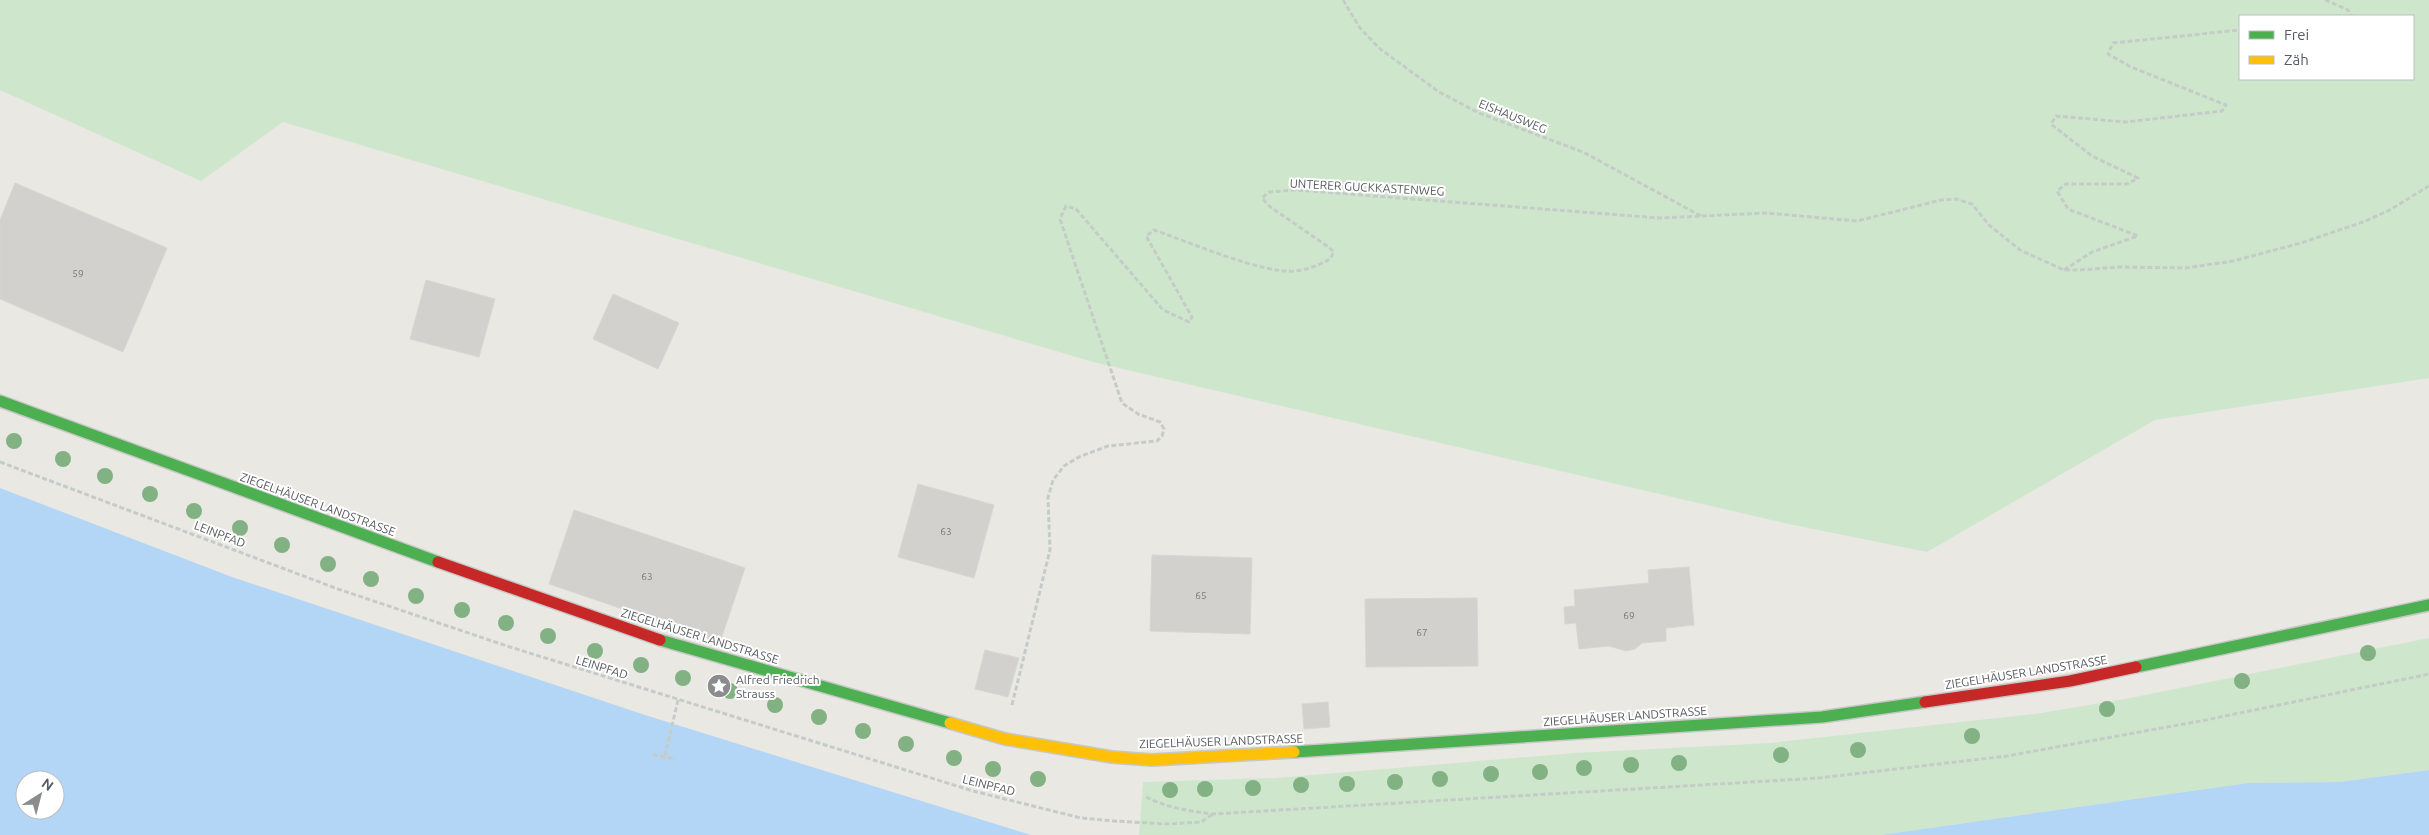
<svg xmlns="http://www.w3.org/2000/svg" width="2429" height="835" viewBox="0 0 2429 835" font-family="Ubuntu,sans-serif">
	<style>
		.green { fill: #cee7cc; fill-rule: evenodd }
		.water { fill: #b3d6f6; fill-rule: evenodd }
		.building { fill: #d2d1cd; stroke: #d8d6d1 }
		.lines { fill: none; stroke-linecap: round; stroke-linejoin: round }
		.fast-casing { stroke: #c6c7c6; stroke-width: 14 }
		.slow-casing { stroke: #c6c7c6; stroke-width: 14 }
		.jam-casing { stroke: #c6c7c6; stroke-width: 14 }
		.path { stroke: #c5ccc8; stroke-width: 3; stroke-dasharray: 5 2.5; stroke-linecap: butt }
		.fast { stroke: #4caf50; stroke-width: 11 }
		.slow { stroke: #ffc107; stroke-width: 11 }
		.jam { stroke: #c62828; stroke-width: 11 }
		.tree { fill: #82b183 }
		.labels { text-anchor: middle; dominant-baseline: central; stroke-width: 4; stroke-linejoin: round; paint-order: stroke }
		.number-label { font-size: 10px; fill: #77797c }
		.street-label { font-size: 12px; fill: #585b61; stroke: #fff }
		.poi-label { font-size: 12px; fill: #585b61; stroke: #fff; text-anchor: start }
	</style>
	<rect width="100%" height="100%" fill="#eae8e2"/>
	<g class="green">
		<path d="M0 0H2429V378L2155 420 1927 552 1784 523 1093 362 283 122 201 181 0 90ZM2240 16H2413V79H2240Z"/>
		<polygon points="2429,638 2429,770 2339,782 2248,783 1881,835 1139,835 1143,782 1276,778 1575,753 1770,743 2035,714 2130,698"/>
	</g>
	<g class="water">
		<path d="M0 488 232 577 645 715 1031 835H0ZM25 780H55V810H25Z"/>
		<polygon points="2429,770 2429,835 1881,835 2248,783 2339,782"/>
	</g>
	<g class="building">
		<polygon points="15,183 167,248 123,352 0,299 0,220"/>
		<polygon points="426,280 495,299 479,357 410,339"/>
		<polygon points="613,294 679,323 658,369 593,339"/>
		<polygon points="918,484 994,505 974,578 898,557"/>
		<polygon points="574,510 745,568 720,642 549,584"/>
		<polygon points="1152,555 1252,558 1250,634 1150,631"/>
		<polygon points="1689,567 1694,625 1666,628 1666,641 1642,643 1635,649 1626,651 1609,646 1579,649 1576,623 1565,624 1564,607 1575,606 1574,590 1649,583 1648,570"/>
		<polygon points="1477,598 1478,666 1366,667 1365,599"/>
		<polygon points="985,650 1019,658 1008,697 975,689"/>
		<polygon points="1328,702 1330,727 1304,729 1302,704"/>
	</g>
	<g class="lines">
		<g class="fast-casing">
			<g id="fast">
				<polyline points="0,401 438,562"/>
				<polyline points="660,640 950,723"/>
				<polyline points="2136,667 2429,605"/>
				<polyline points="1294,752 1822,717 1925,702"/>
			</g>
		</g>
		<g class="slow-casing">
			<polyline id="slow" points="950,723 1005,739 1112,757 1152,760 1294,752"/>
		</g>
		<g class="jam-casing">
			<g id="jam">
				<polyline points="438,562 660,640"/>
				<polyline points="1925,702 2070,681 2136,667"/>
			</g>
		</g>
		<g class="path">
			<polyline points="1343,0 1360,28 1379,48 1439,92 1479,113 1583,152 1701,216"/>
			<polyline points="2325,0 2348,10 2352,16"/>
			<polyline points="2064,270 2092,252 2138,236 2068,209 2057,191 2066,184 2127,184 2138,178 2092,156 2051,124 2056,116 2126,122 2222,111 2226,105 2131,67 2108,54 2113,43 2240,30"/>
			<polyline points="0,462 338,589 507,646 973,791 1081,818 1114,821 1168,824 1201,822 1213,814"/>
			<path d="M1012 705 1050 550 1048 498 1053 480 1064 466 1079 457 1108 446 1157 441 1162 436 1164 429 1160 422 1138 414 1122 403 1060 219 1066 206 1076 209 1163 310 1189 322 1192 317 1146 236 1154 230C1186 241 1263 274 1294 271 1307 270 1319 265 1330 259L1334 252 1327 246 1269 206 1262 198 1269 192 1296 190 1660 218 1766 213 1857 221 1941 200 1956 199 1972 204 1989 225 2020 250 2064 270H2080L2118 267 2186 268 2233 261 2301 243 2363 222 2388 211 2429 186"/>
			<polyline points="653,755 676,759"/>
			<polyline points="665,756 678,700"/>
			<path d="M1146 797C1168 808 1189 811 1213 814L1819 778 2007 756 2206 720 2429 674"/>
		</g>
		<use href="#fast" class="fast"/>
		<use href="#slow" class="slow"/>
		<use href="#jam" class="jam"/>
	</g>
	<g class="tree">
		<circle cx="14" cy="441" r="8"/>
		<circle cx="63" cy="459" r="8"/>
		<circle cx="105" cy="476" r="8"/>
		<circle cx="150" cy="494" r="8"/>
		<circle cx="194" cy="511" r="8"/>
		<circle cx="240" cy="528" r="8"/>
		<circle cx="282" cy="545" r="8"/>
		<circle cx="328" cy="564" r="8"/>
		<circle cx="371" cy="579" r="8"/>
		<circle cx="416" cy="596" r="8"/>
		<circle cx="462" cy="610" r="8"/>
		<circle cx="506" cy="623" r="8"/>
		<circle cx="548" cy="636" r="8"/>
		<circle cx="595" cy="651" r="8"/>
		<circle cx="2368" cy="653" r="8"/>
		<circle cx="641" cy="665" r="8"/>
		<circle cx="683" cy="678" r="8"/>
		<circle cx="2242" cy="681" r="8"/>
		<circle cx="730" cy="691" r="8"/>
		<circle cx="775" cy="705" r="8"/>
		<circle cx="2107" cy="709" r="8"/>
		<circle cx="819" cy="717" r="8"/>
		<circle cx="863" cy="731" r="8"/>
		<circle cx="1972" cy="736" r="8"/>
		<circle cx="906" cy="744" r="8"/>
		<circle cx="1858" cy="750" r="8"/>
		<circle cx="1781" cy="755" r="8"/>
		<circle cx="954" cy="758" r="8"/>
		<circle cx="1679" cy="763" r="8"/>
		<circle cx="1631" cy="765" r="8"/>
		<circle cx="1584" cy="768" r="8"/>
		<circle cx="993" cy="769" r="8"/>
		<circle cx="1540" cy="772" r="8"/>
		<circle cx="1491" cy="774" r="8"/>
		<circle cx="1038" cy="779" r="8"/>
		<circle cx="1440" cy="779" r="8"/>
		<circle cx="1395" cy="782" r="8"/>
		<circle cx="1347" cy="784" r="8"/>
		<circle cx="1301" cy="785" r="8"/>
		<circle cx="1253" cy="788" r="8"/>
		<circle cx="1205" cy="789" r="8"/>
		<circle cx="1170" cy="790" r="8"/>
	</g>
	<defs>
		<g id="sight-disc" transform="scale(1.25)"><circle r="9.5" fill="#8b8c8e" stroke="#fff"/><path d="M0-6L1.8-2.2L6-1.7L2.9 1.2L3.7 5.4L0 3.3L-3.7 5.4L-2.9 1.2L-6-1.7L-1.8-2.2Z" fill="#fff"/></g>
	</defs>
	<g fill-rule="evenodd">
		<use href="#sight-disc" x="719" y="686"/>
	</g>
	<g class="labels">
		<g class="number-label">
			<text x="78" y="273">59</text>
			<text x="946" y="531">63</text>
			<text x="647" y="576">63</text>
			<text x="1201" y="595">65</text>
			<text x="1629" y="615">69</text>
			<text x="1422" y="632">67</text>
		</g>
		<g class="street-label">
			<text transform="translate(1513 116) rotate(22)">EISHAUSWEG</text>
			<text transform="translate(1367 187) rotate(3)">UNTERER GUCKKASTENWEG</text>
			<text transform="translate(318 504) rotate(20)">ZIEGELHÄUSER LANDSTRASSE</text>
			<text transform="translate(220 534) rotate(21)">LEINPFAD</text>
			<text transform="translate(700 636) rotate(17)">ZIEGELHÄUSER LANDSTRASSE</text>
			<text transform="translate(602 667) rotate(17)">LEINPFAD</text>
			<text transform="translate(2026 672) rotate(-9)">ZIEGELHÄUSER LANDSTRASSE</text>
			<text transform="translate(1625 716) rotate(-4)">ZIEGELHÄUSER LANDSTRASSE</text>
			<text transform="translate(1221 741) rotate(-2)">ZIEGELHÄUSER LANDSTRASSE</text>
			<text transform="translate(989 785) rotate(14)">LEINPFAD</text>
		</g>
		<g class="poi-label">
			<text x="736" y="679">Alfred Friedrich<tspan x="736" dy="14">Strauss</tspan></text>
		</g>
	</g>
	<rect x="2239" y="15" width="175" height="65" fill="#ffffff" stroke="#bcbdc0"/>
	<rect x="2249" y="31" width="25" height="8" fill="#4caf50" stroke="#bcbdc0"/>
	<text x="2284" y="40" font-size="15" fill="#585b61">Frei</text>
	<rect x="2249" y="56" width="25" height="8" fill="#ffc107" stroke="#bcbdc0"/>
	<text x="2284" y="65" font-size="15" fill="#585b61">Zäh</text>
	<g transform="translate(40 795) rotate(36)"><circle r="24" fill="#ffffff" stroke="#bcbdc0"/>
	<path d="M0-4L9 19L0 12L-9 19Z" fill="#8b8c8e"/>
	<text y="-8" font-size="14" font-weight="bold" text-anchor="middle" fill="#585b61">N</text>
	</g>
</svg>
